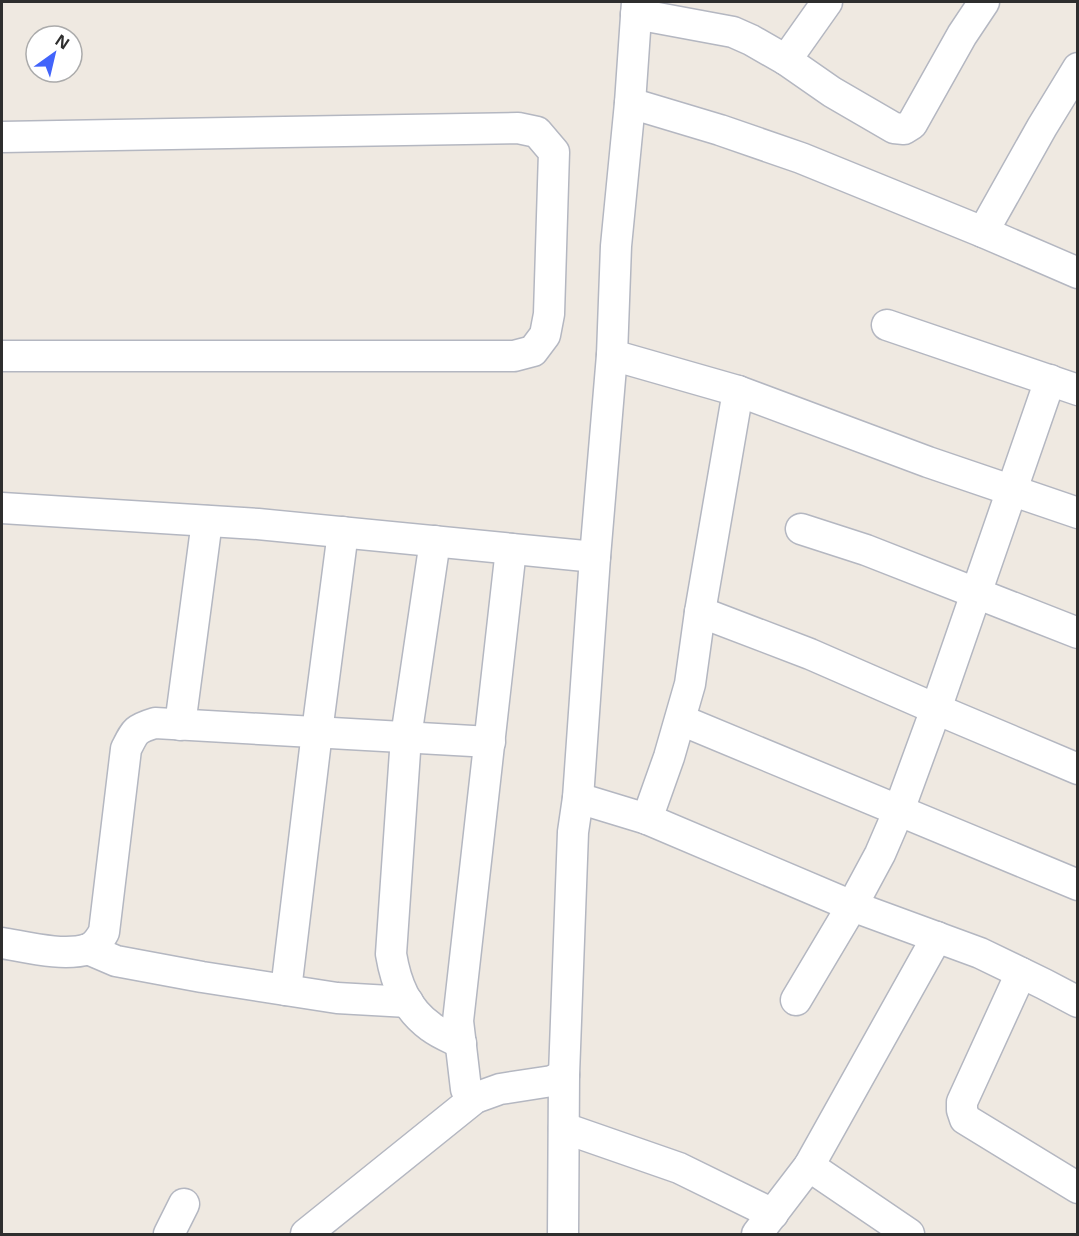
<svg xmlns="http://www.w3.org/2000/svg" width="1079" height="1236" viewBox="0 0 1079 1236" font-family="'Open Sans',sans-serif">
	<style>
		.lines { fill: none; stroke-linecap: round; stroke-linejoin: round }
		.minor-casing { stroke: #b4b7c1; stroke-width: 33 }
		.minor { stroke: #fff; stroke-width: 30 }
	</style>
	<rect width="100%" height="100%" fill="#efe9e1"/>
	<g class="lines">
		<g class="minor-casing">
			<g id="minor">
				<polyline points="636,14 733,32 751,40 786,60 832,92 894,128 904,129 912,124 962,35 984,2"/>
				<polyline points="786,60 827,2"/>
				<polyline points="630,103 720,130 801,158 983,232 1078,273"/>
				<polyline points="2,137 518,128 537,132 554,152 549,314 545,335 533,351 514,356 2,356"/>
				<polyline points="983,232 1042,127 1078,68"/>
				<polyline points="887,325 1078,390"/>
				<polyline points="612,355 738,391 928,462 1078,513"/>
				<polyline points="2,508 258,524 595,557"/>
				<polyline points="801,529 866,550 1078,633"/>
				<path d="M435 541 406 737 391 954C396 984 406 1009 431 1027 440 1034 451 1038 461 1043"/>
				<polyline points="700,612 810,654 936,709 1078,769"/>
				<polyline points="681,720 1078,885"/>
				<polyline points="180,725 207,521"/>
				<polyline points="578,798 647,819 852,906 980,953 1044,984 1078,1002"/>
				<polyline points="647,819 669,757 690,684 700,612 738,391"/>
				<path d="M2 943C26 947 64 957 88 949 96 946 100 939 104 932L126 749C135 731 135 729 155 723L490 742"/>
				<polyline points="88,949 116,961 202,977 337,998 408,1002"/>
				<polyline points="1021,973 962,1102 962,1110 965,1119 1078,1188"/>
				<polyline points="286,990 317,732 343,532"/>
				<polyline points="796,1000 852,906 880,854 899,810 936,709 1050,380"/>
				<polyline points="475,1098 466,1089 458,1021 511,549"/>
				<polyline points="564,1128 679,1168 773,1214"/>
				<polyline points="809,1166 909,1234"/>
				<polyline points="169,1234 184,1204"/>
				<polyline points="306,1234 475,1098 500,1089 552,1081 564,1075"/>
				<polyline points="563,1234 564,1075 573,832 578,798 595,557 612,355 616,246 630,103 637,2"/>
				<polyline points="757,1234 809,1166 937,937"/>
			</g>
		</g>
		<use href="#minor" class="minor"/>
	</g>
	<rect width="1079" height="1236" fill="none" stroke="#2e2e2e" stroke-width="6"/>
	<g transform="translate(54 54) rotate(34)"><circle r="28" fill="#ffffff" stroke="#ababab" stroke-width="1.5"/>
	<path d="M0-4.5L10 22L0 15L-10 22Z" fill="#4264fb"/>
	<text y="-9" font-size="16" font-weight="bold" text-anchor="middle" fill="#2e2e2e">N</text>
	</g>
</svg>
